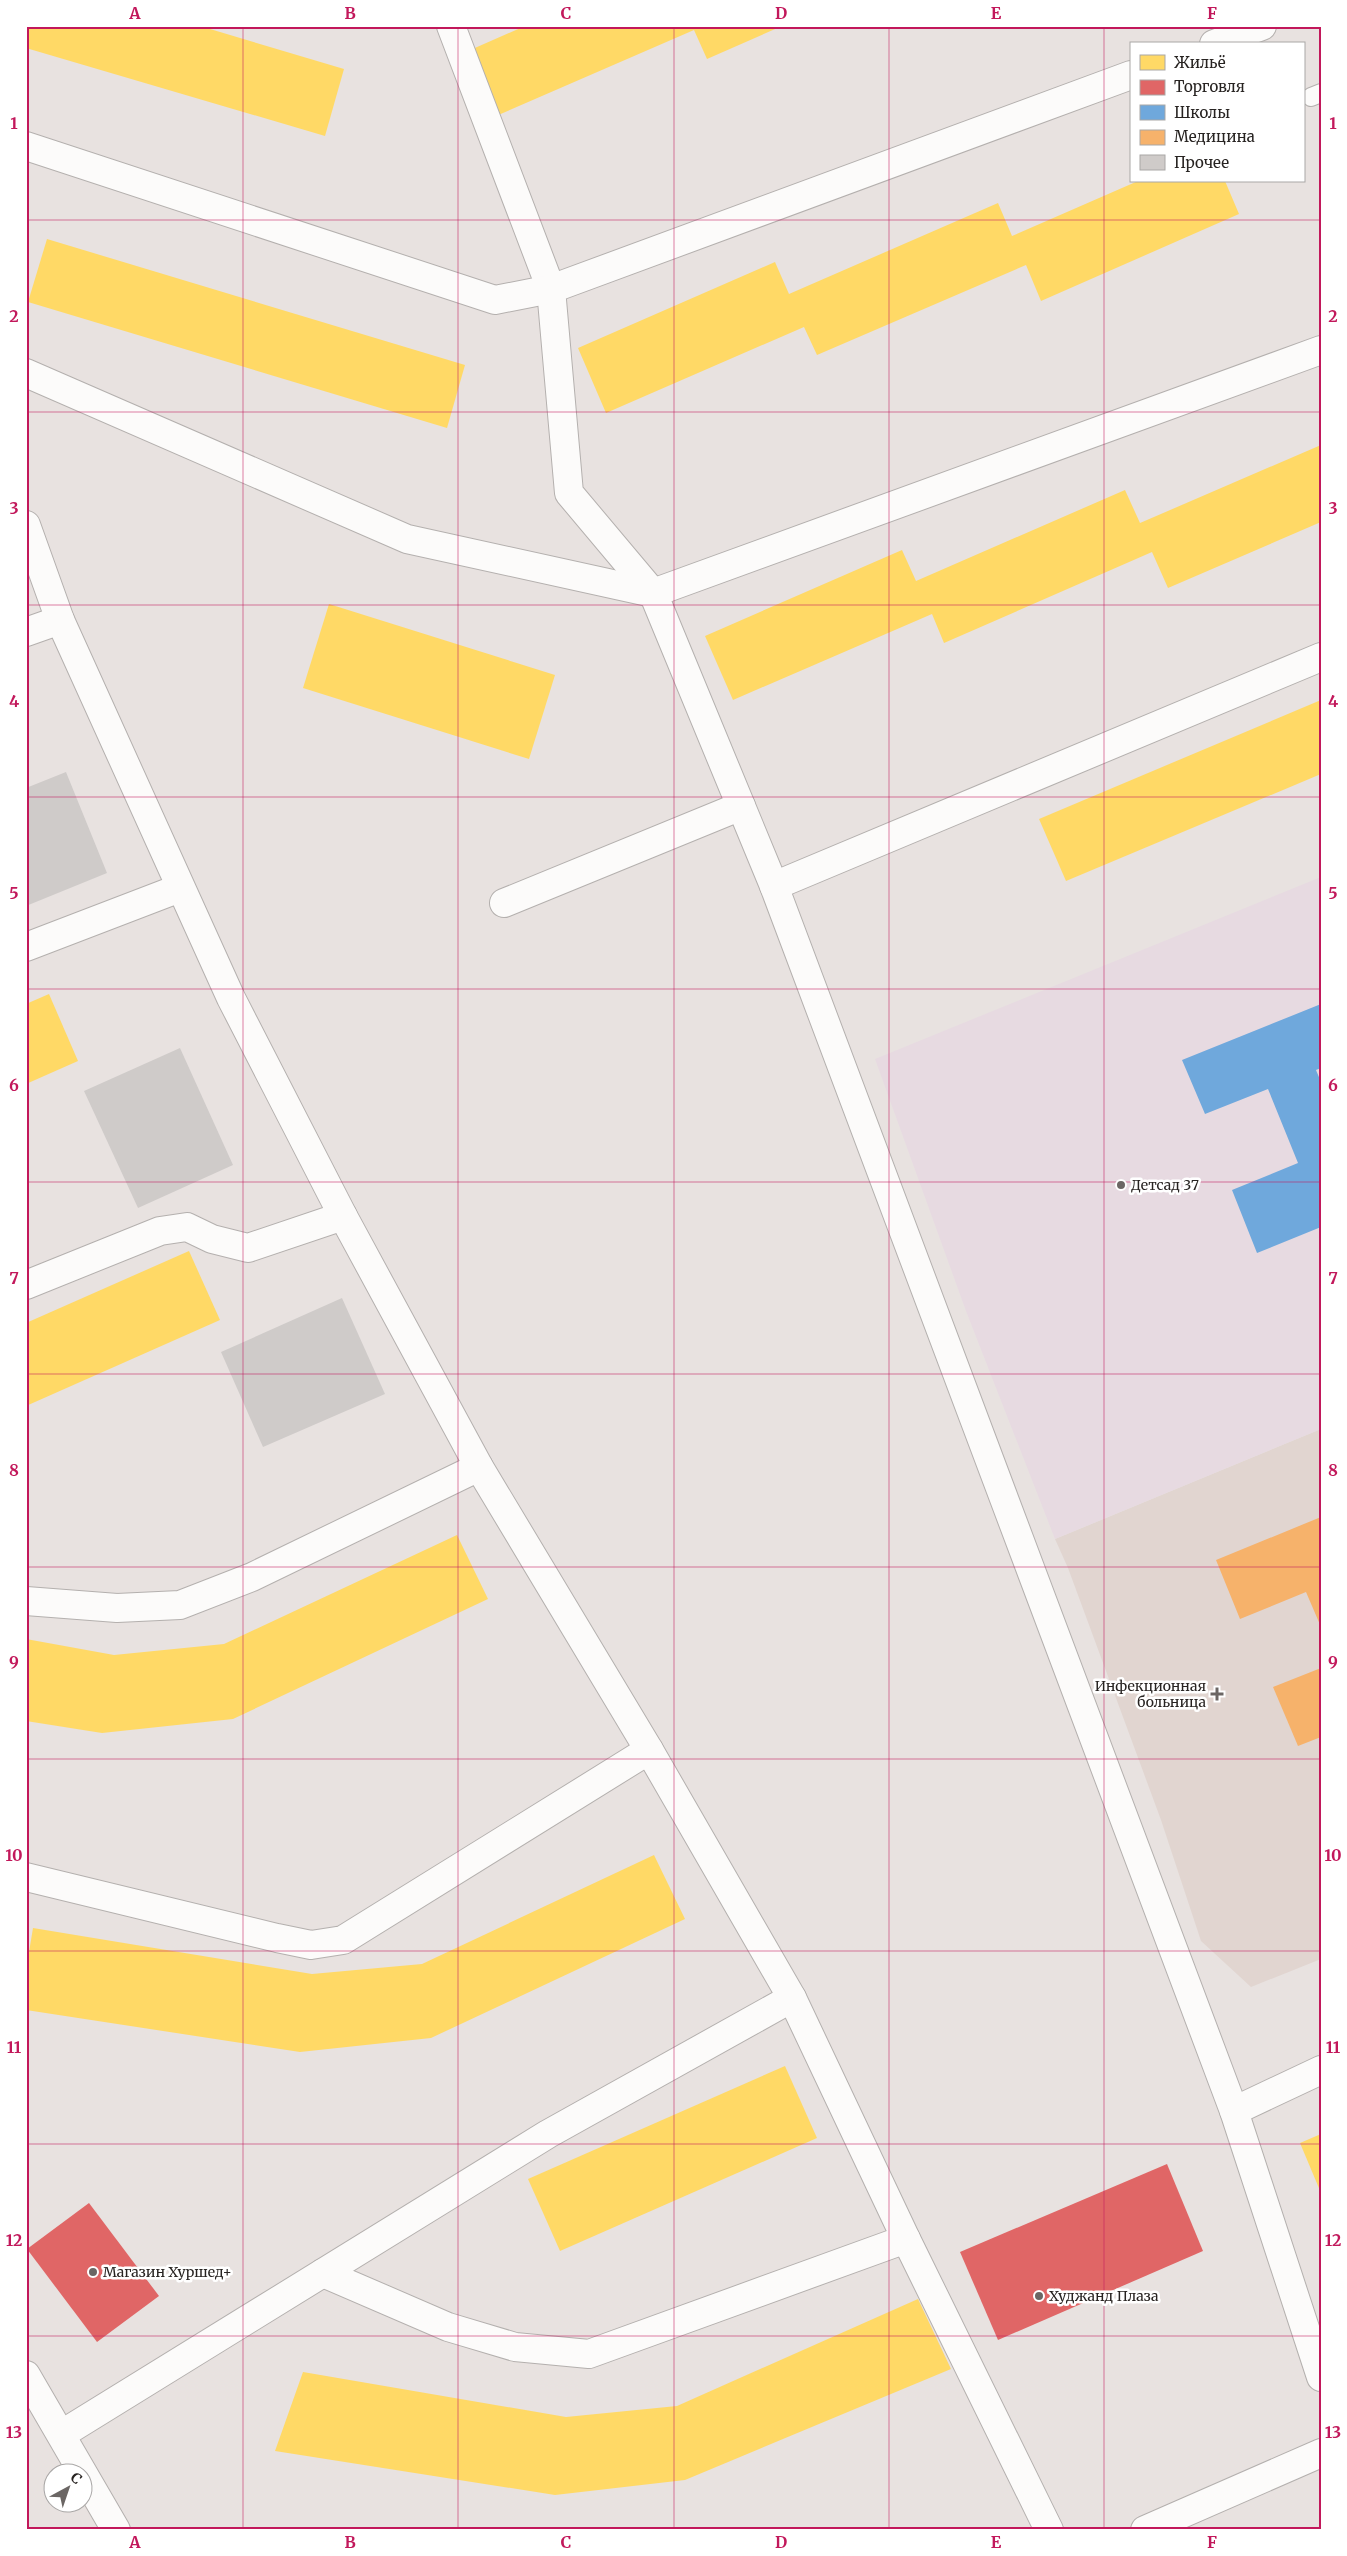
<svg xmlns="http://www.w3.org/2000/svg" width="1347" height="2556" viewBox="0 0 1347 2556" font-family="Merriweather,serif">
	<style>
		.built { fill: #e1d5d0 }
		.education { fill: #e7dae1 }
		.homes { fill: #ffd966 }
		.shops { fill: #e06666 }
		.schools { fill: #6fa8dc }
		.health { fill: #f6b26b }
		.building { fill: #cfcbc9 }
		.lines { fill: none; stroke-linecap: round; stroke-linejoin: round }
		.service-casing { stroke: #b4b0ae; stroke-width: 20 }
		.minor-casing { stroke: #b4b0ae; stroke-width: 30 }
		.tertiary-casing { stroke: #b4b0ae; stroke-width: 30 }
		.secondary-casing { stroke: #b4b0ae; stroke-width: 30 }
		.service { stroke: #fcfbfa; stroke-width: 18 }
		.minor { stroke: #fcfbfa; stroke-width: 28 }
		.tertiary { stroke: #fcfbfa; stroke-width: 28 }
		.secondary { stroke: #fcfbfa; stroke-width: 28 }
		.grid { fill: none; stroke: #c2185b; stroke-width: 1; stroke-opacity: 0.55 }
		.poi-dot { fill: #6b6664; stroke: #fff; stroke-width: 2 }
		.labels { text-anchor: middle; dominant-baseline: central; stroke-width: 5; stroke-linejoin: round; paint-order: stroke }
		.poi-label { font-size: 14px; fill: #272321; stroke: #fff; text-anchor: start }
		.neatline { fill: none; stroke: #c2185b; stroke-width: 2 }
		.grid-label { font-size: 16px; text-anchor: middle; font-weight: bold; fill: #c2185b }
	</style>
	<rect width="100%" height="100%" fill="#e8e2e0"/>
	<polygon class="built" points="1321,1429 1321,1959 1251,1987 1201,1941 1161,1820 1068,1568 1055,1539"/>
	<polygon class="education" points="1321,877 1321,1429 1055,1539 966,1311 875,1059"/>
	<g class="homes">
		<polygon points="26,26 200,26 344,69 325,136 26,48"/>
		<polygon points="525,26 782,26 707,59 694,30 496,116 468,51"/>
		<polygon points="1138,181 1225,181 1239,214 1041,301 1026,265 817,355 804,327 606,413 578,348 775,262 789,294 998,203 1012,236"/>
		<polygon points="47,239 465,365 447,428 28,302"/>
		<polygon points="1321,445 1321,522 1168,588 1152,552 944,643 932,614 733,700 705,636 902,550 916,581 1125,490 1140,523"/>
		<polygon points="329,604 555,675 529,759 303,688"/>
		<polygon points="1321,700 1321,774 1066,881 1039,819"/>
		<polygon points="49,994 78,1061 26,1084 26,1004"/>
		<polygon points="189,1251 220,1320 26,1406 26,1323"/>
		<polygon points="457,1535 488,1599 233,1719 102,1733 26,1721 26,1639 114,1655 224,1644"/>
		<polygon points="654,1855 685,1919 431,2038 300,2052 26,2010 26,1970 33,1928 312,1974 422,1964"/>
		<polygon points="785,2066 817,2138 560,2251 528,2179"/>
		<polygon points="1321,2134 1321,2193 1300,2143"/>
		<polygon points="918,2299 951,2369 685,2480 555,2495 275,2451 303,2372 566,2417 677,2406"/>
	</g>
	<g class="shops">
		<polygon points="1167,2164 1203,2251 998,2340 960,2252"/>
		<polygon points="89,2203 159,2296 97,2342 27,2249"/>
	</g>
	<polygon class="schools" points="1321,1004 1321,1068 1316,1070 1321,1082 1321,1227 1257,1253 1232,1190 1298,1163 1268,1089 1205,1114 1182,1060"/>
	<g class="health">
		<polygon points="1321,1517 1321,1627 1306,1592 1240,1619 1216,1560"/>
		<polygon points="1321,1668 1321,1737 1298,1746 1273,1687"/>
	</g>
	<g class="building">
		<polygon points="66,772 107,873 26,906 26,788"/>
		<polygon points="180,1048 233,1165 138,1208 84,1091"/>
		<polygon points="342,1298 385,1394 263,1447 221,1352"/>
	</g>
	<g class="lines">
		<g class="service-casing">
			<polyline id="service" points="1311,97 1321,93"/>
		</g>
		<g class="minor-casing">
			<g id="minor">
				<polyline points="451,26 551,289 569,493 653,593 774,886 1234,2111 1321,2377"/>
				<polyline points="1214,44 1262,26"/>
				<polyline points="26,146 495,300 551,289 1131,75"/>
				<polyline points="26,373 407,539 653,593 1321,350"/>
				<polyline points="26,525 60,620 231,998 343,1216 479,1467 649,1750 792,1998 906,2239 1049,2530"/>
				<polyline points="26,632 60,620"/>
				<polyline points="774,886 1321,657"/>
				<polyline points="504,903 741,806"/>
				<polyline points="26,947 180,888"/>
				<polyline points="26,1285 160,1231 187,1227 212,1239 248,1248 343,1216"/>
				<polyline points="26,1601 117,1608 180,1605 252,1577 479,1467"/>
				<polyline points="26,1877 277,1938 311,1945 343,1940 649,1750"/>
				<polyline points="1234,2111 1321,2070"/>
				<polyline points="323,2273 448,2327 515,2347 589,2354 906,2239"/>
				<polyline points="62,2434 548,2134 792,1998"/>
			</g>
		</g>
		<g class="tertiary-casing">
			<polyline id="tertiary" points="26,2375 116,2530"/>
		</g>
		<g class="secondary-casing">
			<polyline id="secondary" points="1145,2530 1321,2453"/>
		</g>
		<use href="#service" class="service"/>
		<use href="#minor" class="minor"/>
		<use href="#tertiary" class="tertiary"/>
		<use href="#secondary" class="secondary"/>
	</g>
	<path class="grid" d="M243 26V2530M458 26V2530M674 26V2530M889 26V2530M1104 26V2530M26 220H1321M26 412H1321M26 605H1321M26 797H1321M26 989H1321M26 1182H1321M26 1374H1321M26 1567H1321M26 1759H1321M26 1951H1321M26 2144H1321M26 2336H1321"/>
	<g class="poi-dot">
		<circle cx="1121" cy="1185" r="5"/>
		<path d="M1214.5 1686.5h5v5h5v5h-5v5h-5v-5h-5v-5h5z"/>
		<circle cx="93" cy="2272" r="5"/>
		<circle cx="1039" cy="2296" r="5"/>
	</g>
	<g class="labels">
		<g class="poi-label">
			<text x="1131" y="1185">Детсад 37</text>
			<text x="1206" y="1686" text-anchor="end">Инфекционная<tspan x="1206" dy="16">больница</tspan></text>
			<text x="103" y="2272">Магазин Хуршед+</text>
			<text x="1049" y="2296">Худжанд Плаза</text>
		</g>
	</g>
	<rect width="1347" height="2556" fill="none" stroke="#ffffff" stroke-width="55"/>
	<rect x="1130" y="42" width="175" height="140" fill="#ffffff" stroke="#a9a7a6"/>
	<rect x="1140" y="55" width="25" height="15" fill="#ffd966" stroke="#a9a7a6"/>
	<text x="1174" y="68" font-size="15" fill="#272321">Жильё</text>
	<rect x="1140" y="80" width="25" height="15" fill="#e06666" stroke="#a9a7a6"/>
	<text x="1174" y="92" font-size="15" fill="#272321">Торговля</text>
	<rect x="1140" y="105" width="25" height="15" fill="#6fa8dc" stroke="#a9a7a6"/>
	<text x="1174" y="118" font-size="15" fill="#272321">Школы</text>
	<rect x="1140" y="130" width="25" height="15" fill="#f6b26b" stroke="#a9a7a6"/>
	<text x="1174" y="142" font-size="15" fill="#272321">Медицина</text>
	<rect x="1140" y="155" width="25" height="15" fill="#cfcbc9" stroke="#a9a7a6"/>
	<text x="1174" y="168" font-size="15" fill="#272321">Прочее</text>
	<g transform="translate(68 2488) rotate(40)"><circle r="24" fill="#ffffff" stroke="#a9a7a6"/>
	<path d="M0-4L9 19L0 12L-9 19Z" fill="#6b6664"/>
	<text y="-8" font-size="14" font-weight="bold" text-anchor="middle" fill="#272321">С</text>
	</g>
	<rect x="28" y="28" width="1292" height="2500" class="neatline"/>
	<g class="grid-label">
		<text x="135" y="19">A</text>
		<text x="350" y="19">B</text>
		<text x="566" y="19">C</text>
		<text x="781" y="19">D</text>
		<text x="996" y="19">E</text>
		<text x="1212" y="19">F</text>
		<text x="14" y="129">1</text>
		<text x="1333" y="129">1</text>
		<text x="14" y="322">2</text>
		<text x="1333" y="322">2</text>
		<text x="14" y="514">3</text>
		<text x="1333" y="514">3</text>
		<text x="14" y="707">4</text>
		<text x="1333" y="707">4</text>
		<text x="14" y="899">5</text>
		<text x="1333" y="899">5</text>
		<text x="14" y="1091">6</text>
		<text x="1333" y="1091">6</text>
		<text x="14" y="1284">7</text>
		<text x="1333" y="1284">7</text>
		<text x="14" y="1476">8</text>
		<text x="1333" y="1476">8</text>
		<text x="14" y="1668">9</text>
		<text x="1333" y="1668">9</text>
		<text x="14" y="1861">10</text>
		<text x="1333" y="1861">10</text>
		<text x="14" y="2053">11</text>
		<text x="1333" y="2053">11</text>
		<text x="14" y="2246">12</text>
		<text x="1333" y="2246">12</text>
		<text x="14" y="2438">13</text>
		<text x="1333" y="2438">13</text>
		<text x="135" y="2548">A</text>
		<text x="350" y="2548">B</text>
		<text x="566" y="2548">C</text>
		<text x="781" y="2548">D</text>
		<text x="996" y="2548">E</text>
		<text x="1212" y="2548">F</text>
	</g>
</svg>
